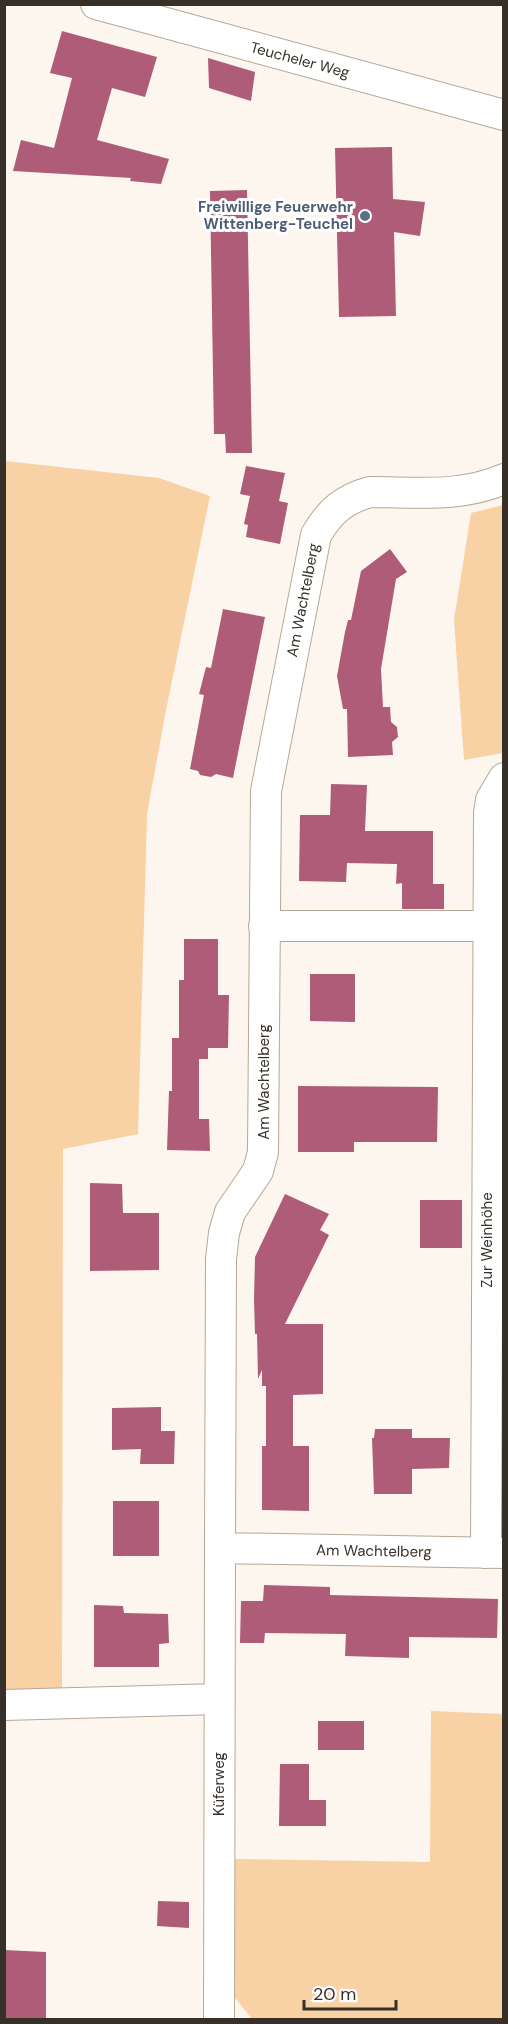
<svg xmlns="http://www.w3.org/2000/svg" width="508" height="2024" viewBox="0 0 508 2024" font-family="'DM Sans',sans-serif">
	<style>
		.green { fill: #f8d1a4 }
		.building { fill: #ae5c78 }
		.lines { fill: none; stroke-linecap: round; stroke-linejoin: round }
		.minor-casing { stroke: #b7a795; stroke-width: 32 }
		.minor { stroke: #fff; stroke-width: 30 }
		.service-dot { fill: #5c6f8a; stroke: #fff; stroke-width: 2 }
		.labels { text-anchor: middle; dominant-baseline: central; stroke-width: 6; stroke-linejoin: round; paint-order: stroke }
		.street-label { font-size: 15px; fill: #363028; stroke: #fff }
		.service-label { font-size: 15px; font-weight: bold; fill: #4e5e75; stroke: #fff; text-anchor: end }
	</style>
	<rect width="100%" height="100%" fill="#fdf6ef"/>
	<g class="green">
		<polygon points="5,461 159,478 210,496 166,710 147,814 138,1134 63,1149 62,1690 5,1690"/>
		<polygon points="503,505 503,753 464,760 454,620 471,513"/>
		<polygon points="431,1711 503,1714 503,2019 252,2019 232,1994 235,1859 430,1862"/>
	</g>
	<g class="building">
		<polygon points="62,31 157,57 145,97 112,88 97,140 169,159 161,184 130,181 131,178 13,171 21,140 54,148 72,78 50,73"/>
		<polygon points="208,58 255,72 251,101 209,88"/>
		<polygon points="392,147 393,199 425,202 420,236 394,232 396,316 339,317 335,148"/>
		<polygon points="247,190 252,453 226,453 225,434 214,434 210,191"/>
		<polygon points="246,466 285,473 279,501 288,503 280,544 246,537 248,525 244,524 250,496 240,494"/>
		<polygon points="390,549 407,572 396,579 381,669 383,707 390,707 391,722 397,727 398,737 392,742 393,755 348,757 347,709 343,709 337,676 345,632 348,620 351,620 361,571"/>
		<polygon points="223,609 265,617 233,778 216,774 211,777 200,775 198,771 190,769 204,695 199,694 206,667 211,668"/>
		<polygon points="331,784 367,785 365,831 433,831 433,884 444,884 444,909 402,909 402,883 396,884 397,864 347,863 346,882 299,881 300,815 330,815"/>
		<polygon points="184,939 218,939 218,995 229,995 228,1048 208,1048 208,1059 199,1059 199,1119 209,1119 210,1151 167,1150 169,1091 172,1091 172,1038 179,1038 179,980 184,980"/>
		<polygon points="310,974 355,974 355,1022 310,1021"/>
		<polygon points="298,1086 438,1087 437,1142 354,1142 354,1152 298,1152"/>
		<polygon points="90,1183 122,1184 123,1213 159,1213 159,1270 90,1271"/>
		<polygon points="285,1194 329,1214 320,1230 329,1235 285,1324 323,1324 323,1394 293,1395 293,1446 309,1446 309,1511 262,1510 262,1446 266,1446 266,1386 262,1386 262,1370 258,1379 257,1334 255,1334 254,1299 255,1257"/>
		<rect x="420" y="1200" width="42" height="48"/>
		<polygon points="161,1407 161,1431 175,1431 174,1464 140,1464 141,1449 112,1450 112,1408"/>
		<polygon points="375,1429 412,1429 412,1438 450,1438 449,1468 412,1469 412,1494 374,1494 372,1438 374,1438"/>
		<rect x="113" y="1501" width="46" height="55"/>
		<polygon points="264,1585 330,1587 330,1595 498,1599 497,1638 409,1637 409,1658 345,1656 346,1634 265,1633 264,1643 240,1643 241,1601 263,1601"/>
		<polygon points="94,1605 123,1606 124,1613 168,1614 169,1643 159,1644 159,1667 94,1667"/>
		<rect x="318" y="1721" width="46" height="29"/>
		<polygon points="280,1764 309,1764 309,1800 326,1800 326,1826 279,1826"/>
		<polygon points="158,1901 189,1902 189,1928 157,1926"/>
		<polygon points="4,1950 46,1952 46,2019 4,2019"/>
	</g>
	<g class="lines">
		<g class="minor-casing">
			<g id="minor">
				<polyline points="96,4 504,115"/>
				<path d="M504 479C460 498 416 492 370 492 344 499 329 512 316 535L266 791 263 1152 258 1171 230 1212 224 1233 221 1259 220 1548 504 1553"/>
				<polyline points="264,926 488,926"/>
				<polyline points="486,1553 489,813 491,800 504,778"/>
				<polyline points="4,1705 219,1699"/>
				<polyline points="219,2020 220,1548"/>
			</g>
		</g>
		<use href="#minor" class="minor"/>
	</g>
	<circle class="service-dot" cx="365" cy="216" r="6"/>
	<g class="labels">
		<g class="street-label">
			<text transform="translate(300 60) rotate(15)">Teucheler Weg</text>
			<text transform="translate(303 600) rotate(-79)">Am Wachtelberg</text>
			<text transform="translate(264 1082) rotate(-90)">Am Wachtelberg</text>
			<text transform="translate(487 1240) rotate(-90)">Zur Weinhöhe</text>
			<text transform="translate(374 1551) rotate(1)">Am Wachtelberg</text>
			<text transform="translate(219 1784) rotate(-90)">Küferweg</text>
		</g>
		<g class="service-label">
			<text x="353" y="207">Freiwillige Feuerwehr<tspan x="353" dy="17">Wittenberg-Teuchel</tspan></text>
		</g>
	</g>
	<rect width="508" height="2024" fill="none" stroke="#363028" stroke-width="12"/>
	<path d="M304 2000v9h92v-9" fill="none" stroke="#363028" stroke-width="3"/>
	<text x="313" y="2000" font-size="18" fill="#363028" stroke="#ffffff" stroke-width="4.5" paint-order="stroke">20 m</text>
</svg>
